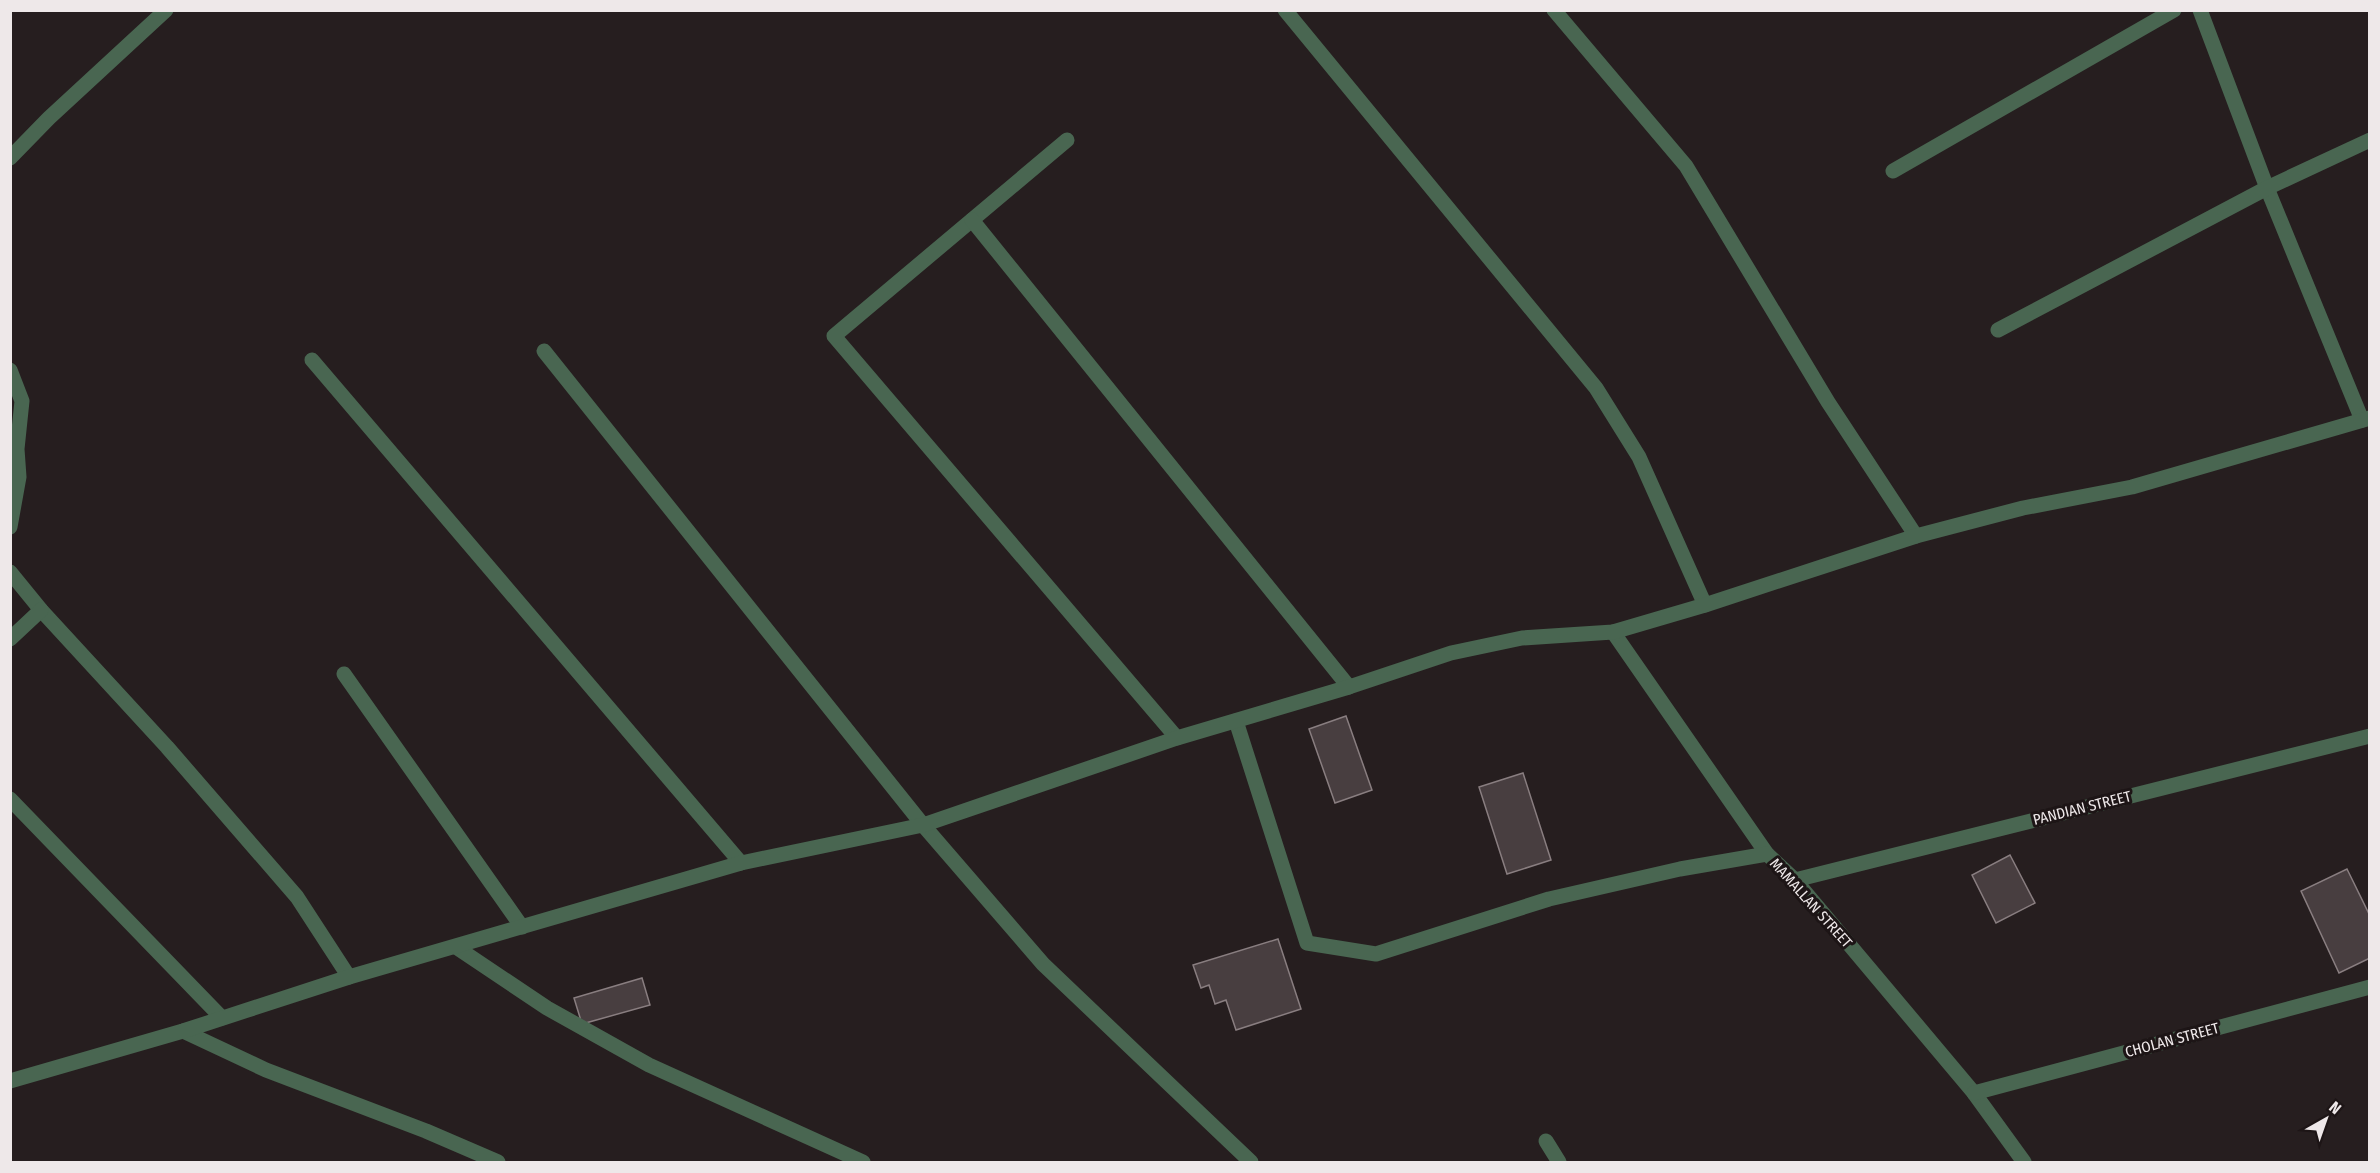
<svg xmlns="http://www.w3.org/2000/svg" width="2380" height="1173" viewBox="0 0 2380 1173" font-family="'Fira Sans Condensed',sans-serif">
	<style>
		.building { fill: #483e40; stroke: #897e80; stroke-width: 1.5 }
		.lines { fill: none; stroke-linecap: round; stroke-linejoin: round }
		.minor { stroke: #496651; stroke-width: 15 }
		.labels { text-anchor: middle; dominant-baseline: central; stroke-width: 6; stroke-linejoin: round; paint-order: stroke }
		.street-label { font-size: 15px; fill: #eee8e9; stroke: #1d1516 }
	</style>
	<rect width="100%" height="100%" fill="#261e1f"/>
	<g class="building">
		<polygon points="1346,716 1372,790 1335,803 1309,729"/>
		<polygon points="1523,773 1551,860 1507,874 1479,787"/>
		<polygon points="2010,855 2035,903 1996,923 1972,875"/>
		<polygon points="2347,869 2370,916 2370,958 2339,973 2301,891"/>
		<polygon points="1278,939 1301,1009 1236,1030 1226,1000 1215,1004 1209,985 1201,988 1193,965"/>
		<polygon points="642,978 650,1005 582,1024 574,998"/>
	</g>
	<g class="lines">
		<g class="minor">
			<polyline points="1285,10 1596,388 1639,457 1705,605"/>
			<polyline points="1554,10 1686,166 1828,402 1916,536"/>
			<polyline points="2200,10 2267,188 2362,420"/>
			<polyline points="1067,140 834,336 1177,738"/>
			<polyline points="10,158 49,118 166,10"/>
			<polyline points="1893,171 2174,10"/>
			<polyline points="972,220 1349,687"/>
			<polyline points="1998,330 2267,188 2370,140"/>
			<polyline points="544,351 923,825 1043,964 1251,1162"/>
			<polyline points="312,360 741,863"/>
			<polyline points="10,370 22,401 17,449 19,477 10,527"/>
			<polyline points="10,572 41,610 167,747 297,897 349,977"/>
			<polyline points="1613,632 1767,854 1795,880 1974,1093 2024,1162"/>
			<polyline points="10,639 41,610"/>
			<polyline points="344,674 522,927"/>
			<polyline points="1236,721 1307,943 1376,954 1549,899 1680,869 1767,854"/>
			<polyline points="10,799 222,1018"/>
			<polyline points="1795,880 2370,736"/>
			<polyline points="456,947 547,1008 649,1065 863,1162"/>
			<polyline points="183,1031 266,1070 426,1131 498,1162"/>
			<polyline points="10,1081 183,1031 349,977 741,863 923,825 1177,738 1349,687 1451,653 1522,638 1613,632 1705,605 1916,536 2023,508 2132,487 2370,418"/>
			<polyline points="1974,1093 2370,987"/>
			<polyline points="1546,1141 1559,1162"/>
		</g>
	</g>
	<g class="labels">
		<g class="street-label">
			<text transform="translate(2082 808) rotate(-14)">PANDIAN STREET</text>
			<text transform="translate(1811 903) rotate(48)">MAMALLAN STREET</text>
			<text transform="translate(2172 1040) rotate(-15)">CHOLAN STREET</text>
		</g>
	</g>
	<rect width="2380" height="1173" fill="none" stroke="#eee8e9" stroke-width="24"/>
	<g transform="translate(2326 1119) rotate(40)" stroke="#1d1516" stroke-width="4.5" paint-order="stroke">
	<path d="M0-4.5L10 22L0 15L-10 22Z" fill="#eee8e9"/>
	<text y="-9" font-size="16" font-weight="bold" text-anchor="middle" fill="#eee8e9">N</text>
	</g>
</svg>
